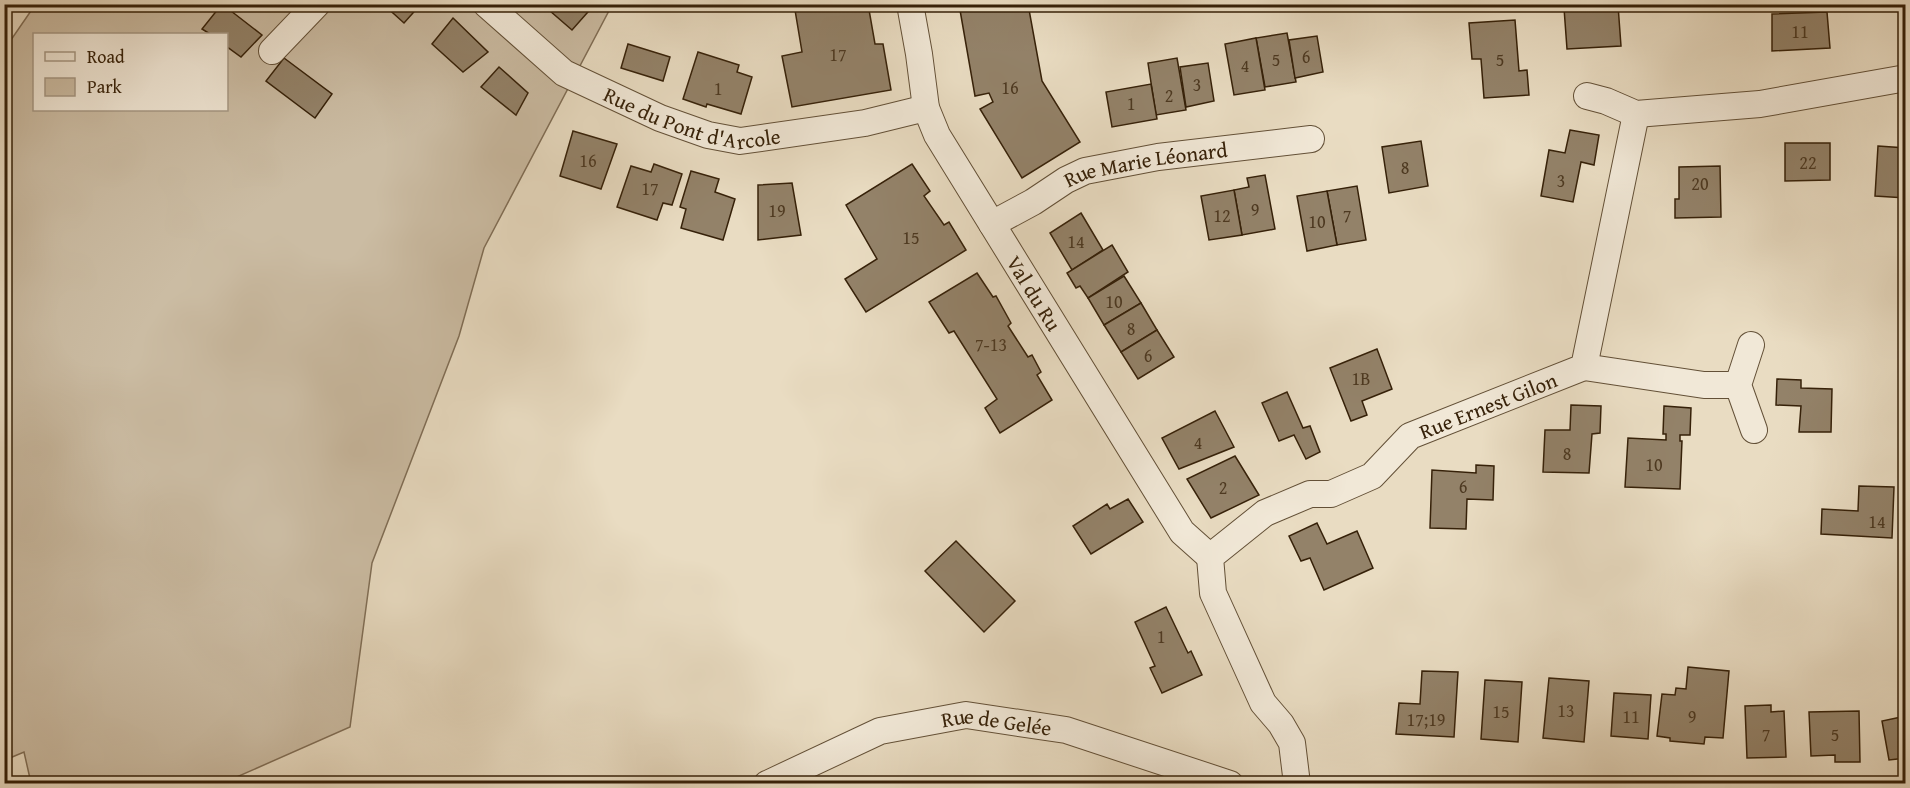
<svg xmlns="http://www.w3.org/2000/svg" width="1910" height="788" viewBox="0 0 1910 788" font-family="'Gentium Book Plus',serif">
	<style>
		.green { fill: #cbbca3; stroke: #806e56; stroke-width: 1.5; fill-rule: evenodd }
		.building { fill: #938269; stroke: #362109; stroke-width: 1.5 }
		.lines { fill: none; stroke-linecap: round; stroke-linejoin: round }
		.minor-casing { stroke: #635037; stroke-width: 28 }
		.minor { stroke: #f1e8d7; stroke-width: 26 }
		.labels { text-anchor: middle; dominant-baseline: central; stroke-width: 6; stroke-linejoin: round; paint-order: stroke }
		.number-label { font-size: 18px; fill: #4d3921 }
		.street-label { font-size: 21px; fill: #362109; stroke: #f1e8d7 }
	</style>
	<rect width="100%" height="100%" fill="#e9dcc2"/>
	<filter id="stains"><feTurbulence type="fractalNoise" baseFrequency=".00333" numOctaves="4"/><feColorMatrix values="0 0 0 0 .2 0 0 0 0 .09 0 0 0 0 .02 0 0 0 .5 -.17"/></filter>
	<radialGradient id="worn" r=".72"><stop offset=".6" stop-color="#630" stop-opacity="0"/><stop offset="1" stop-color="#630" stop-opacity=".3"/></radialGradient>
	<path class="green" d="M35 5H612L484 248 459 336 372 563 350 727 223 783H31L24 752 5 760 4 50ZM34 34H226V110H34Z"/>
	<g class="building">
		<polygon points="222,4 262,35 241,57 226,46 226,34 210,34 202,29"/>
		<polygon points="383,4 421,4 404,23"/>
		<polygon points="542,4 595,4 572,30"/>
		<polygon points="794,4 868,4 875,44 883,44 891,90 792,107 782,56 802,52"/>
		<polygon points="994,4 1028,4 1042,81 1080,142 1022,178 980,109 993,102 989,93 975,96 960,10"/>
		<polygon points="1618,5 1621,46 1567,49 1564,8"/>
		<polygon points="1827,12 1830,48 1772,51 1772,14"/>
		<polygon points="453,18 488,52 463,72 432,44"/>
		<polygon points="1515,20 1519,71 1527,70 1529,95 1484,98 1481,59 1472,59 1469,23"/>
		<polygon points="1287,33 1296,82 1265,87 1256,38"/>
		<polygon points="1317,36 1323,72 1295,78 1289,40"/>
		<polygon points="1256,38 1265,90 1234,95 1225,44"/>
		<polygon points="628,44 670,57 663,81 621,68"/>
		<polygon points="698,52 739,65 737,72 752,77 741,114 707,104 706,107 683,99"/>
		<polygon points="284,58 332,94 315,118 266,81"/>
		<polygon points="1177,58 1186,110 1156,115 1148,63"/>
		<polygon points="1208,63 1214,101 1186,107 1180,67"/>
		<polygon points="499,67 528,93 516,115 481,87"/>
		<polygon points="1151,84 1157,119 1112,127 1106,92"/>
		<polygon points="1570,130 1599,135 1594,165 1581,162 1573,202 1541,196 1549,150 1565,153"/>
		<polygon points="573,131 617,144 601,189 560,176"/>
		<polygon points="1421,141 1428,186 1389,193 1382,147"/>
		<polygon points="1785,143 1830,143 1830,180 1785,181"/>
		<polygon points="1878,146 1906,148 1906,198 1875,196"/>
		<polygon points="654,164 682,174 672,205 663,203 657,220 617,207 631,166 651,172"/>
		<polygon points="912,164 930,191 924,196 944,225 949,222 966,250 866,312 845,279 877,259 846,205"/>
		<polygon points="1720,166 1721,217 1675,218 1675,199 1679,199 1679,167"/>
		<polygon points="691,171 719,179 715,192 735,199 723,240 681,228 686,209 680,207"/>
		<polygon points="1265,175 1275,229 1242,235 1234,190 1249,187 1247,178"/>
		<polygon points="792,183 801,235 758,240 758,185"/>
		<polygon points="1357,186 1366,240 1337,245 1327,191"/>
		<polygon points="1234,190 1242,235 1209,240 1201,196"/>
		<polygon points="1327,191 1337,245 1307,251 1297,196"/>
		<polygon points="1081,213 1103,250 1072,270 1050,233"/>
		<polygon points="1112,245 1128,272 1088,298 1080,286 1076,288 1067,273"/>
		<polygon points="977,273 993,297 996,296 1011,323 1008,326 1028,357 1032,355 1041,372 1037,375 1052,400 1000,433 985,408 997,399 954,331 949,333 929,302"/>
		<polygon points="1124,276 1141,303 1104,325 1088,298"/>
		<polygon points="1141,303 1157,330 1121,352 1104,325"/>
		<polygon points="1157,330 1174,357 1138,379 1121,352"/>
		<polygon points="1377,349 1392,389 1362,401 1367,415 1351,421 1330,368"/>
		<polygon points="1777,379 1801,380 1801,388 1832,389 1831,432 1799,432 1801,406 1776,405"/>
		<polygon points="1287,392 1303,428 1310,426 1320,452 1306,459 1294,435 1279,441 1262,403"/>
		<polygon points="1571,405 1601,406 1600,433 1592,434 1589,473 1543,472 1545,430 1570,430"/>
		<polygon points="1664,406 1691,408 1690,435 1680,435 1680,441 1682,441 1680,489 1625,487 1628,438 1666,440 1666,434 1663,434"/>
		<polygon points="1215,411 1234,447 1179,469 1162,438"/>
		<polygon points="1235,456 1259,495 1211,518 1187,479"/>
		<polygon points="1476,465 1494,466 1493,500 1467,499 1466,529 1430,528 1432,470 1476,473"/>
		<polygon points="1859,486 1894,487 1892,538 1821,534 1822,509 1858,511"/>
		<polygon points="1128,499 1143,522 1091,554 1073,526 1107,504 1110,509"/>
		<polygon points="1317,523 1327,544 1357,531 1373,568 1324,590 1310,558 1301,561 1289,536"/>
		<polygon points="956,541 1015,601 984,632 925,571"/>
		<polygon points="1166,607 1188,653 1191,651 1202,675 1162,693 1150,668 1155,666 1135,622"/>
		<polygon points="1688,667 1729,671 1723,738 1705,737 1704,744 1670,741 1670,738 1657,736 1662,694 1675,695 1676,688 1686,689"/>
		<polygon points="1422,671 1458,672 1454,737 1396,734 1399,703 1420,704"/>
		<polygon points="1549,678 1589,681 1584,742 1543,738"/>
		<polygon points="1485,680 1522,682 1518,742 1481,739"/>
		<polygon points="1614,693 1651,695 1648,739 1611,736"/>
		<polygon points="1771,705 1771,712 1784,711 1786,757 1747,758 1745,706"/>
		<polygon points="1859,711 1860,762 1835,762 1835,755 1811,756 1809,712"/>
		<polygon points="1906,716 1906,758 1889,760 1882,721"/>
	</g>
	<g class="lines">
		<g class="minor-casing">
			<g id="minor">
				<path id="s1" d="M486 4 564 73 660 118 708 135 740 141 865 123 926 108"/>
				<path id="s2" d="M910 4 919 54 926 108 937 135 1182 532 1210 557"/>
				<polyline points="272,51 317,4"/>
				<polyline points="1587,96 1606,101 1636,114 1760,104 1906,78"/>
				<path id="s3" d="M992 224 1033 202 1066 180 1085 171 1158 157 1311 139"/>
				<polyline points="1751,345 1738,385 1754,430"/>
				<polyline points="1584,367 1704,385 1738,385"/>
				<path id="s4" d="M767 784 880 731 966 715 1066 730 1230 784"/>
				<path id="s5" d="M1297 784 1292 743 1281 724 1263 703 1213 593 1210 557 1265 513 1310 494H1331L1372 476 1410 436 1584 367 1636 114"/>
			</g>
		</g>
		<use href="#minor" class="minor"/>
	</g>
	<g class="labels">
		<g class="number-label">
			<text x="1800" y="31">11</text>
			<text x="838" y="54">17</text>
			<text x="1306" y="56">6</text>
			<text x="1276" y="59">5</text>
			<text x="1500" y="59">5</text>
			<text x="1245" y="65">4</text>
			<text x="1197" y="84">3</text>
			<text x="1010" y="87">16</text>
			<text x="718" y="88">1</text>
			<text x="1169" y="95">2</text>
			<text x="1131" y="103">1</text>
			<text x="588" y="160">16</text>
			<text x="1808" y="162">22</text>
			<text x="1405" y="167">8</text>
			<text x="1561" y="180">3</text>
			<text x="1700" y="183">20</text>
			<text x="650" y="188">17</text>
			<text x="1255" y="209">9</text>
			<text x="777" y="210">19</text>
			<text x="1222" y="215">12</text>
			<text x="1347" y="215">7</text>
			<text x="1317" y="221">10</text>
			<text x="911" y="237">15</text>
			<text x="1076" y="241">14</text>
			<text x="1114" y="301">10</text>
			<text x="1131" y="328">8</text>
			<text x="991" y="344">7-13</text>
			<text x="1148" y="355">6</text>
			<text x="1361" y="378">1B</text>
			<text x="1198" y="442">4</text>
			<text x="1567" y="453">8</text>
			<text x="1654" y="464">10</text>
			<text x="1463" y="486">6</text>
			<text x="1223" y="487">2</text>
			<text x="1877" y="521">14</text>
			<text x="1161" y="636">1</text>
			<text x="1566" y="710">13</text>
			<text x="1501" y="711">15</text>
			<text x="1631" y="716">11</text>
			<text x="1692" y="716">9</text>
			<text x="1426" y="719">17;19</text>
			<text x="1766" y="734">7</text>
			<text x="1835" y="734">5</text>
		</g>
		<g class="street-label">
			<text stroke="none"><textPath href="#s1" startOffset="242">Rue du Pont d'Arcole</textPath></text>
			<text stroke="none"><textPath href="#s3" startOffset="168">Rue Marie Léonard</textPath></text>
			<text stroke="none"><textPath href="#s2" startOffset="320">Val du Ru</textPath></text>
			<text stroke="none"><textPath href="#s5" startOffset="572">Rue Ernest Gilon</textPath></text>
			<text stroke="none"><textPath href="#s4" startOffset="243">Rue de Gelée</textPath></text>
		</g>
	</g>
	<rect width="1910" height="788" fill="none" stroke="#e9dcc2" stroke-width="24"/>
	<rect x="6" y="6" width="1898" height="776" fill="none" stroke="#362109" stroke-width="3"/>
	<rect x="12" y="12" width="1886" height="764" fill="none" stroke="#362109" stroke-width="1.5"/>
	<rect x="33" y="33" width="195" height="78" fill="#f1e8d7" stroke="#a69885" stroke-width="1.5"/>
	<rect x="45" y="52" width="30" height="9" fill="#f1e8d7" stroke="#a69885" stroke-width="1.5"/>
	<text x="87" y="63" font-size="18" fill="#362109">Road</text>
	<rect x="45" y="78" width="30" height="18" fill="#cbbca3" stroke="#a69885" stroke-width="1.5"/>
	<text x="87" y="93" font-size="18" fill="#362109">Park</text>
	<rect width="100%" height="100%" filter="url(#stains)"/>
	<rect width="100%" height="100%" fill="url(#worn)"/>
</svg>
